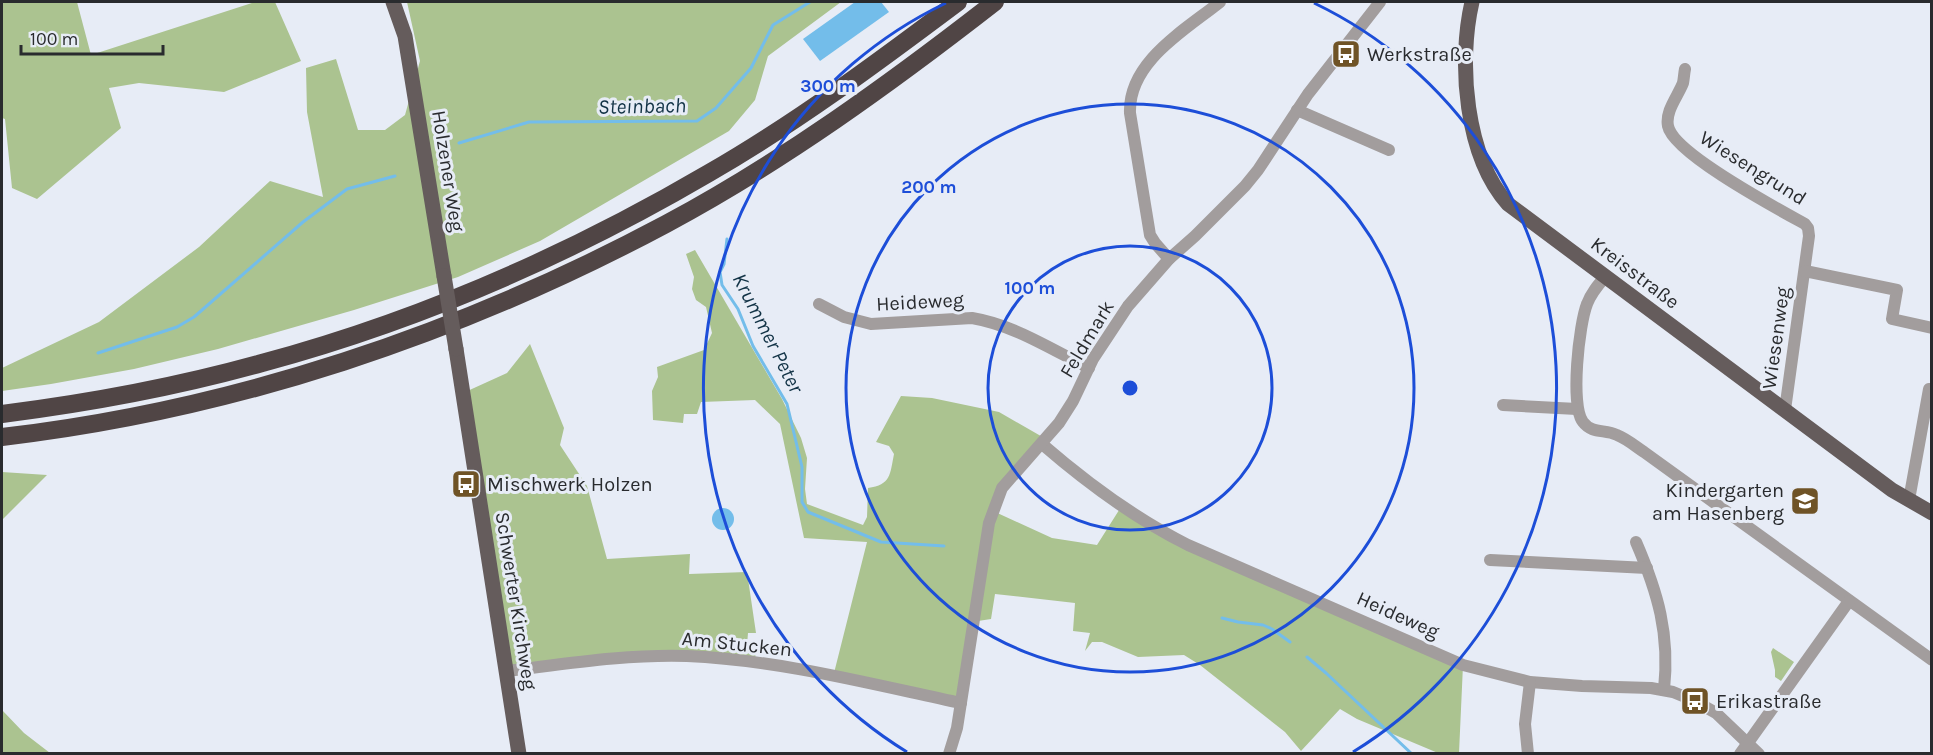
<svg xmlns="http://www.w3.org/2000/svg" width="1933" height="755" viewBox="0 0 1933 755" font-family="Karla,sans-serif">
	<style>
		.green { fill: #abc390 }
		.water { fill: #73bdea }
		.lines { fill: none; stroke-linecap: round; stroke-linejoin: round }
		.stream { stroke: #73bdea; stroke-width: 3 }
		.minor { stroke: #a29d9d; stroke-width: 12 }
		.major { stroke: #655c5c; stroke-width: 15 }
		.highway { stroke: #504545; stroke-width: 18 }
		.major-bridge { stroke: #655c5c; stroke-width: 15 }
		.ring { fill: none; stroke: #1d4ed8; stroke-width: 3 }
		.labels { text-anchor: middle; dominant-baseline: central; stroke-width: 6; stroke-linejoin: round; paint-order: stroke }
		.poi-label { font-size: 20px; fill: #292b2e; stroke: #e7ecf6; text-anchor: start }
		.street-label { font-size: 20px; fill: #292b2e; stroke: #e7ecf6 }
		.water-label { font-size: 21px; font-style: italic; fill: #113245; stroke: #e7ecf6 }
		.centre { fill: #1d4ed8; stroke: #e7ecf6; stroke-width: 3 }
		.ring-label { font-size: 18px; text-anchor: middle; font-weight: bold; fill: #1d4ed8; stroke: #e7ecf6; stroke-width: 6; stroke-linejoin: round; paint-order: stroke }
	</style>
	<rect width="100%" height="100%" fill="#e7ecf6"/>
	<g class="green">
		<polygon points="2,2 77,2 91,55 255,2 275,2 301,61 224,92 139,83 109,88 121,128 37,199 12,188 5,119 2,118"/>
		<polygon points="407,2 841,2 768,56 755,100 729,131 540,241 458,277 354,310 218,349 134,369 51,384 2,391 2,368 99,322 199,247 270,181 323,197 307,112 306,68 336,59 358,130 385,130 405,115 420,61"/>
		<path d="M695 250 782 399 801 438 807 458 805 489 807 504 863 525 867 517 868 488C891 485 890 474 894 454L889 446 876 442 901 396 932 398 999 412 1046 439 1023 463 993 511 1052 538 1097 545 1121 507 1155 529 1463 665 1459 753H1438L1357 719 1340 709 1301 751 1285 732 1200 665 1184 655 1138 657 1102 642H1092L1085 651 1090 633 1073 631 1075 603 995 594 991 619 978 621 961 703 833 677 867 542 804 538 780 424 755 400 701 402 697 414H684L683 423 653 420 652 391 658 377 657 367 704 350 712 333 706 307 696 300 692 289 694 277 686 254Z"/>
		<polygon points="530,344 564,428 560,445 587,486 607,559 690,554 689,574 747,572 756,633 748,633 747,645 756,646 755,662 684,656 506,671 463,393 507,373"/>
		<polygon points="2,472 47,475 2,520"/>
		<polygon points="1773,648 1794,662 1781,681 1775,677 1775,670 1771,652"/>
		<polygon points="2,710 24,733 50,753 2,753"/>
	</g>
	<g class="water">
		<polygon points="855,2 881,2 889,12 820,61 803,39"/>
		<circle cx="723" cy="519" r="11"/>
	</g>
	<g class="lines">
		<g class="stream">
			<polyline points="459,143 529,122 697,121 716,108 751,68 773,25 810,2"/>
			<polyline points="727,239 724,264 720,272 722,285 738,309 753,346 787,404 802,467 802,502 808,512 881,542 944,546"/>
			<polyline points="98,353 177,327 194,317 303,222 347,189 395,176"/>
			<polyline points="1222,618 1238,622 1263,625 1272,629 1290,642"/>
			<polyline points="1307,657 1326,673 1412,754"/>
		</g>
		<g class="minor">
			<path d="M1685 69C1684 74 1684 78 1683 83 1678 96 1665 111 1668 126 1673 153 1778 209 1805 224L1808 228 1809 236 1785 410"/>
			<polyline points="1297,110 1389,150"/>
			<path d="M1169 259 1155 243 1150 235 1130 113C1128 62 1185 30 1220 2"/>
			<polyline points="1805,271 1897,290 1892,319 1932,328"/>
			<path d="M1605 277C1598 285 1591 293 1587 304 1579 324 1570 406 1583 422 1592 434 1605 429 1617 435 1627 439 1635 446 1644 452L1932 660"/>
			<path d="M819 304 844 317 871 324 972 318C1014 325 1051 349 1089 368"/>
			<polyline points="1503,405 1577,409"/>
			<path d="M1042 444C1087 483 1134 518 1188 545L1463 665 1530 682 1582 686 1651 688 1673 692 1695 701 1716 713 1759 754"/>
			<polyline points="1909,500 1929,389"/>
			<path d="M1636 542C1658 593 1670 634 1664 690"/>
			<polyline points="1490,560 1647,568"/>
			<path d="M506 671C565 664 627 654 687 656 780 660 871 684 961 703"/>
			<polyline points="949,754 957,728 989,523 1002,488 1059,423 1073,401 1093,359 1128,306 1169,259 1195,236 1245,186 1258,170 1308,94 1380,2"/>
			<polyline points="1528,754 1525,724 1530,682"/>
			<polyline points="1740,754 1849,601"/>
		</g>
		<g class="major">
			<polyline points="393,2 405,36 444,276"/>
			<path d="M1472 2C1458 62 1465 156 1508 204L1892 490 1932 513"/>
			<polyline points="456,349 519,754"/>
		</g>
		<g class="highway">
			<path d="M2 414C89 403 176 387 262 363 418 321 569 255 709 173 796 123 878 62 958 2"/>
			<path d="M2 437C234 410 460 334 666 224 782 162 891 83 995 2"/>
		</g>
		<polyline class="major-bridge" points="444,276 456,349"/>
	</g>
	<g class="ring">
		<circle cx="1130" cy="388" r="142"/>
		<circle cx="1130" cy="388" r="284"/>
		<path d="M907 752A427 427 0 0 1 946 3M1314 3A427 427 0 0 1 1353 752"/>
	</g>
	<defs>
		<g id="bus-square" transform="scale(1.5)"><rect x="-9" y="-9" width="18" height="18" rx="4" fill="#6f5326" stroke="#e7ecf6"/><path d="M-5-6H5V4H4V6H2V4H-2V6H-4V4H-5ZM-3.5-4V0h7V-4ZM-3.5 1.2v1.5H-2V1.2ZM2 1.2v1.5H3.5V1.2Z" fill="#fff"/></g>
		<g id="school-square" transform="scale(1.5)"><rect x="-9" y="-9" width="18" height="18" rx="4" fill="#6f5326" stroke="#e7ecf6"/><path d="M0-5L7-2L0 1L-7-2ZM-4 1L0 2.5L4 1V4Q0 6-4 4Z" fill="#fff"/></g>
	</defs>
	<g fill-rule="evenodd">
		<use href="#bus-square" x="1346" y="54"/>
		<use href="#bus-square" x="466" y="484"/>
		<use href="#school-square" x="1805" y="501"/>
		<use href="#bus-square" x="1695" y="701"/>
	</g>
	<g class="labels">
		<g class="poi-label">
			<text x="1367" y="54">Werkstraße</text>
			<text x="487" y="484">Mischwerk Holzen</text>
			<text x="1784" y="490" text-anchor="end">Kindergarten<tspan x="1784" dy="23">am Hasenberg</tspan></text>
			<text x="1716" y="701">Erikastraße</text>
		</g>
		<g class="street-label">
			<text transform="translate(1753 168) rotate(32)">Wiesengrund</text>
			<text transform="translate(448 171) rotate(81)">Holzener Weg</text>
			<text transform="translate(1635 273) rotate(37)">Kreisstraße</text>
			<text transform="translate(920 302) rotate(-3)">Heideweg</text>
			<text transform="translate(1776 338) rotate(-82)">Wiesenweg</text>
			<text transform="translate(1087 339) rotate(-59)">Feldmark</text>
			<text transform="translate(516 601) rotate(81)">Schwerter Kirchweg</text>
			<text transform="translate(1398 615) rotate(24)">Heideweg</text>
			<text transform="translate(737 644) rotate(6)">Am Stucken</text>
		</g>
		<g class="water-label">
			<text transform="translate(642 106) rotate(-1)">Steinbach</text>
			<text transform="translate(768 333) rotate(63)">Krummer Peter</text>
		</g>
	</g>
	<circle cx="1130" cy="388" r="9" class="centre"/>
	<g class="ring-label">
		<text x="828" y="92">300 m</text>
		<text x="929" y="193">200 m</text>
		<text x="1030" y="294">100 m</text>
	</g>
	<rect width="1933" height="755" fill="none" stroke="#292b2e" stroke-width="6"/>
	<path d="M21 45v9h142v-9" fill="none" stroke="#292b2e" stroke-width="3"/>
	<text x="30" y="45" font-size="18" fill="#292b2e" stroke="#e7ecf6" stroke-width="4.5" paint-order="stroke">100 m</text>
</svg>
